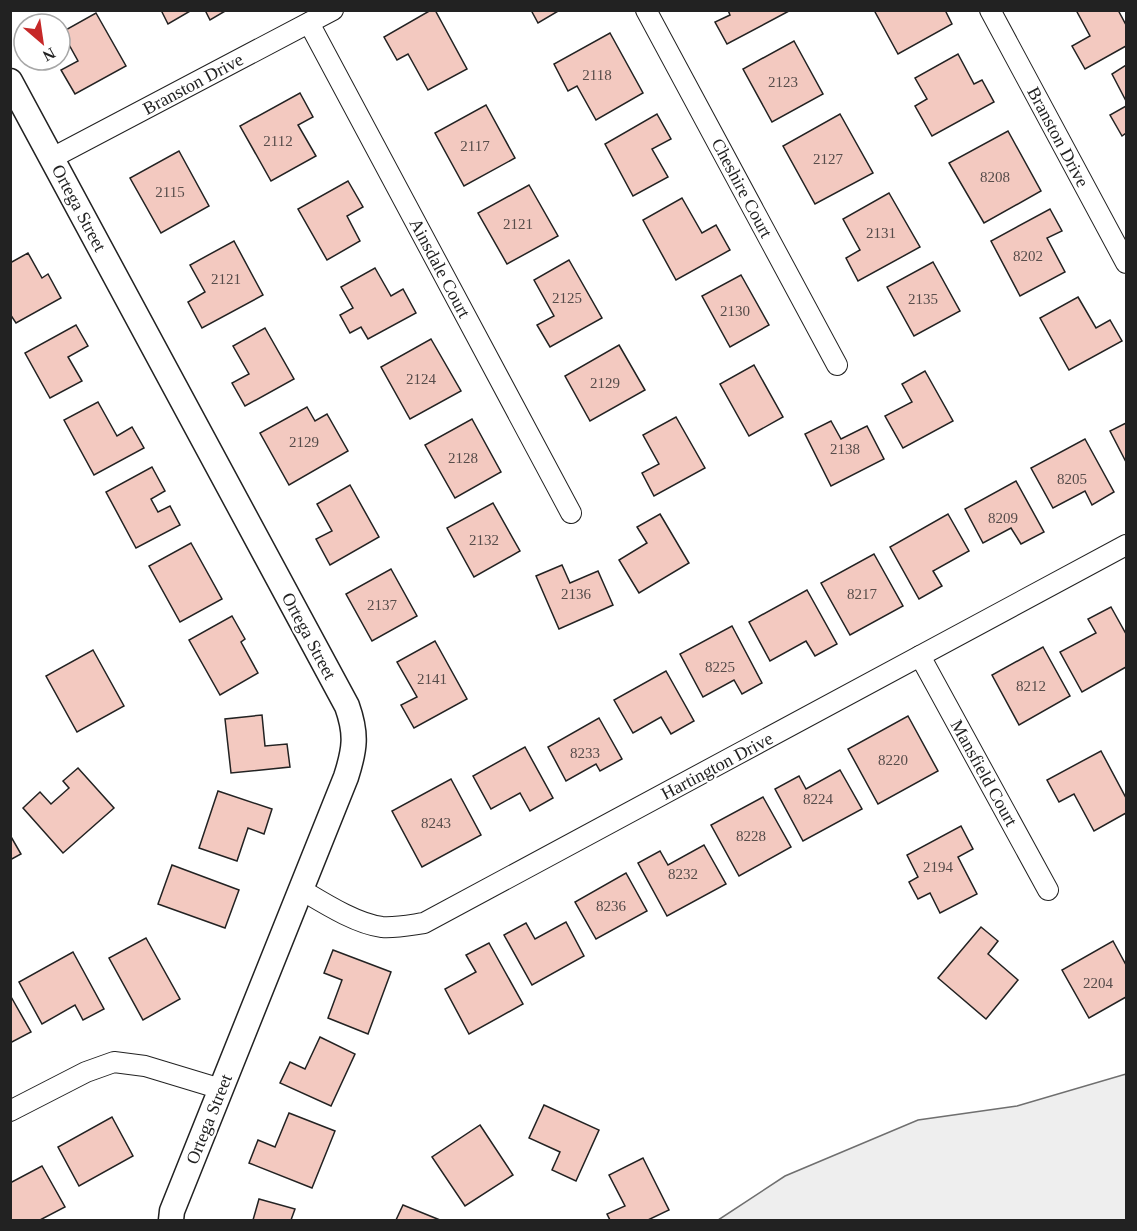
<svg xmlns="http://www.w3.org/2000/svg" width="1137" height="1231" viewBox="0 0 1137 1231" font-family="Georgia,serif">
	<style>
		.green { fill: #eee; stroke: #6f6f6f; stroke-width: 1.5 }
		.building { fill: #f3c9c0; stroke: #222; stroke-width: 1.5 }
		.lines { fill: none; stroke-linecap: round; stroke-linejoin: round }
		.minor-casing { stroke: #222; stroke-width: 22 }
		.tertiary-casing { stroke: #222; stroke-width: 27 }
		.minor { stroke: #fff; stroke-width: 20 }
		.tertiary { stroke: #fff; stroke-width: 24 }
		.labels { text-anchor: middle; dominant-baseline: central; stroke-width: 4.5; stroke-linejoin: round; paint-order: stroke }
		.number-label { font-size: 15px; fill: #564c4a }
		.street-label { font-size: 18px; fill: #222; stroke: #fff }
	</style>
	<rect width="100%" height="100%" fill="#fff"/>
	<polygon class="green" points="1126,1074 1126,1220 718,1220 785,1176 918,1120 1017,1106"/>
	<g class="building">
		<polygon points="161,10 192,10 168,24"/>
		<polygon points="205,10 227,10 210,20"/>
		<polygon points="431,10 435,10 467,69 428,90 408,54 397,60 384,37"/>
		<polygon points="531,10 560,10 538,23"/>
		<polygon points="728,10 789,10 789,11 727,44 715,22 730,15"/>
		<polygon points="874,10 945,10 952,24 898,54"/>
		<polygon points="1076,10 1118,10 1126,25 1126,46 1085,69 1072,46 1090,36"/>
		<polygon points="96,13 126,66 75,94 61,70 78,61 62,32"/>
		<polygon points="610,33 643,93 596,120 577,86 568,91 554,64"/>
		<polygon points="794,41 823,94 772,122 743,69"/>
		<polygon points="958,54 974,84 982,80 994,102 932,136 915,106 927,99 915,78"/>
		<polygon points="1126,65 1126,101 1112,74"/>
		<polygon points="300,93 313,117 298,125 316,156 271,181 240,126"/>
		<polygon points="486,105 515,158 464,186 435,133"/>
		<polygon points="1126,106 1126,133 1122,136 1110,115"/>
		<polygon points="657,114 671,139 652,149 668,177 633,196 605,144"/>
		<polygon points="840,114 873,173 815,204 783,146"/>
		<polygon points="1008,131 1041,191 984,223 949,163"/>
		<polygon points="179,151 209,206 161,233 130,178"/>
		<polygon points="348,181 363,207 347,216 360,241 327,260 298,209"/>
		<polygon points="529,185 558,236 507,264 478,213"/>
		<polygon points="889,193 920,247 858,281 846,258 860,250 843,219"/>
		<polygon points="682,198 702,233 716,225 730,250 676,280 643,220"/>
		<polygon points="1050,209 1062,231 1047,238 1065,272 1020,296 991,241"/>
		<polygon points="234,241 263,295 202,328 188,302 205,292 190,265"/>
		<polygon points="28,253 42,278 48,274 61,298 16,323 10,314 10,263"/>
		<polygon points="569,260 602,318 550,347 537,325 554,316 534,280"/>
		<polygon points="933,262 960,311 914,336 887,287"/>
		<polygon points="375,268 391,296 403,289 416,313 368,339 361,327 350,333 340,315 353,308 341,287"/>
		<polygon points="741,275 769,325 730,347 702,296"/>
		<polygon points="1078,297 1096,328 1110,320 1122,341 1069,370 1040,318"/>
		<polygon points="76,325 88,346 68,357 82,381 50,398 25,353"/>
		<polygon points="265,328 294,379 245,406 232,383 249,374 233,346"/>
		<polygon points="431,339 461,391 410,419 381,367"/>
		<polygon points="619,345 645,390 590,421 565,376"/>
		<polygon points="754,365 783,417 749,436 720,384"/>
		<polygon points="925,371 953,421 903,448 885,416 912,402 902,384"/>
		<polygon points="98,402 117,436 132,427 144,448 94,475 64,420"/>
		<polygon points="307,407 315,421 327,414 348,451 289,485 260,433"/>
		<polygon points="676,417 705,468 654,496 642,473 659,464 643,435"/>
		<polygon points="472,419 501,472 455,498 425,445"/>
		<polygon points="831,421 841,439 867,426 884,459 831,486 805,434"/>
		<polygon points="1126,423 1126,462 1110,431"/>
		<polygon points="1085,439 1114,492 1092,505 1085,491 1053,508 1031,468"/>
		<polygon points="152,467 165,491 151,499 158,512 170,506 180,525 136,548 106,492"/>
		<polygon points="1016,481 1044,532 1021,544 1011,528 983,543 965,509"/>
		<polygon points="350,485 379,537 330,565 316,539 332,531 317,504"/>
		<polygon points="493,503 520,551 474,577 447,528"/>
		<polygon points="660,514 689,563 639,593 619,560 647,543 637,527"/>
		<polygon points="948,514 969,551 933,571 942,586 919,599 890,547"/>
		<polygon points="191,543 222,599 180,622 149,566"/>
		<polygon points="874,554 903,606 850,635 821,583"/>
		<polygon points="562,565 570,583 598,571 613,605 559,629 536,576"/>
		<polygon points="391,569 417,616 372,641 346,594"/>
		<polygon points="807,590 837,644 815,656 806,641 770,661 749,622"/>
		<polygon points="1111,607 1126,634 1126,667 1082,692 1060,652 1096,633 1088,619"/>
		<polygon points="232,616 245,639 241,642 258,673 220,695 189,640"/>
		<polygon points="732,626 762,683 742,694 734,680 703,697 680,654"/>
		<polygon points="435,641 467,699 414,728 401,705 417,697 397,662"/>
		<polygon points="1043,647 1070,696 1019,725 992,675"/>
		<polygon points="93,650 124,706 77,732 46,676"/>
		<polygon points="666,671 694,721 671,734 661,717 633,733 614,700"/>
		<polygon points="262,715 265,746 287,744 290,767 231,773 225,719"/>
		<polygon points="908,716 938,771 878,804 848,749"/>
		<polygon points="599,718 622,759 600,771 596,764 566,781 548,747"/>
		<polygon points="525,747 553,798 530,811 520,793 491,809 473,776"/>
		<polygon points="1101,751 1126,798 1126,813 1094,831 1074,794 1059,802 1047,780"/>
		<polygon points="78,768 114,808 63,853 23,808 40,792 51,804 69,788 63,781"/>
		<polygon points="840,770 862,809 803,841 775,789 799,776 806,789"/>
		<polygon points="451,779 481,835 422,867 392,811"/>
		<polygon points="218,791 272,809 264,834 248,828 237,861 199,848"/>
		<polygon points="763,797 791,847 739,876 711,825"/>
		<polygon points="961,826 973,849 958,857 977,894 940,913 930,893 918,899 909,882 918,877 907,855"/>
		<polygon points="10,835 21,854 10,860"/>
		<polygon points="704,845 726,884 667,916 638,863 660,851 668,865"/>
		<polygon points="172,865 239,890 225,928 158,904"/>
		<polygon points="626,873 647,911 596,939 575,902"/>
		<polygon points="566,922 584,956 532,985 504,935 526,923 535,939"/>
		<polygon points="981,927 998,941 988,954 1018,980 986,1019 938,978"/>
		<polygon points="146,938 180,999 143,1020 109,958"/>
		<polygon points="1113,941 1126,965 1126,997 1089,1018 1062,970"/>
		<polygon points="489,943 523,1004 469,1034 445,989 476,972 466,955"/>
		<polygon points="333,950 391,972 368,1034 328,1018 342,980 324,973"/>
		<polygon points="73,952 104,1009 83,1020 75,1005 42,1024 19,982"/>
		<polygon points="10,995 31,1032 10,1043"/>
		<polygon points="320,1037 355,1054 331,1106 280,1083 290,1062 305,1069"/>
		<polygon points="544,1105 599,1130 576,1181 552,1170 560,1152 529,1138"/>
		<polygon points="289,1113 335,1131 312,1188 249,1163 258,1140 275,1147"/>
		<polygon points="112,1117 133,1156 79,1186 58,1147"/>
		<polygon points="480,1125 513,1175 465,1206 432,1157"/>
		<polygon points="643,1158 669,1210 648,1220 610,1220 607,1214 625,1206 609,1175"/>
		<polygon points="42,1166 65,1207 40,1220 10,1220 10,1183"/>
		<polygon points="259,1199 295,1209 291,1220 253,1220"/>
		<polygon points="403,1205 440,1220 396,1220"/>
	</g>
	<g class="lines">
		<g class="minor-casing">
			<g id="minor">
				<polyline points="646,10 837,365"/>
				<polyline points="990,10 1126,263"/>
				<polyline points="309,23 571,513"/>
				<polyline points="52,158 333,10"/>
				<polyline points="920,656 1048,890"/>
				<path d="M300 889C322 902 356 924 382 927 396 928 410 925 424 923L1126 545"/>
				<polyline points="10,1111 86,1072 114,1062 145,1066 221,1089"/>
			</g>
		</g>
		<g class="tertiary-casing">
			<path id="tertiary" d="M10 81 347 706C357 734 355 749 346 777L172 1211 171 1220"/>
		</g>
		<use href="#minor" class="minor"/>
		<use href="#tertiary" class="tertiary"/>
	</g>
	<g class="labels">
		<g class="number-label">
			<text x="597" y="75">2118</text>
			<text x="783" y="82">2123</text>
			<text x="278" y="141">2112</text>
			<text x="475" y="146">2117</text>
			<text x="828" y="159">2127</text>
			<text x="995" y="177">8208</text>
			<text x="170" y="192">2115</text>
			<text x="518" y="224">2121</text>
			<text x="881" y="233">2131</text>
			<text x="1028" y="256">8202</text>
			<text x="226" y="279">2121</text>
			<text x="567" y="298">2125</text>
			<text x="923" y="299">2135</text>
			<text x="735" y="311">2130</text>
			<text x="421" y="379">2124</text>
			<text x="605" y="383">2129</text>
			<text x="304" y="442">2129</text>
			<text x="845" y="449">2138</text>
			<text x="463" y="458">2128</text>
			<text x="1072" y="479">8205</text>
			<text x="1003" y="518">8209</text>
			<text x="484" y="540">2132</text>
			<text x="576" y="594">2136</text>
			<text x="862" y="594">8217</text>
			<text x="382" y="605">2137</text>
			<text x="720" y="667">8225</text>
			<text x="432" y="679">2141</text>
			<text x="1031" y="686">8212</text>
			<text x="585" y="753">8233</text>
			<text x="893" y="760">8220</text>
			<text x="818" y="799">8224</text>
			<text x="436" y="823">8243</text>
			<text x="751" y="836">8228</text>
			<text x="938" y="867">2194</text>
			<text x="683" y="874">8232</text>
			<text x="611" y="906">8236</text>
			<text x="1098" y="983">2204</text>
		</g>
		<g class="street-label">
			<text transform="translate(193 84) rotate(-28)">Branston Drive</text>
			<text transform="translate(1058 137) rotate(62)">Branston Drive</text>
			<text transform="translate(742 188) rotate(62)">Cheshire Court</text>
			<text transform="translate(79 208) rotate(62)">Ortega Street</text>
			<text transform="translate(440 268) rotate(62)">Ainsdale Court</text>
			<text transform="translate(309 636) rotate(62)">Ortega Street</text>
			<text transform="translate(717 766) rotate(-28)">Hartington Drive</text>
			<text transform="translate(984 773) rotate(61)">Mansfield Court</text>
			<text transform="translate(209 1119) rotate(-68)">Ortega Street</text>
		</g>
	</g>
	<rect width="1137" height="1231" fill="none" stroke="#222222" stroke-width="24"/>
	<g transform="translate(42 42) rotate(151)"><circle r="28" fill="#ffffff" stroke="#a7a7a7" stroke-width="1.5"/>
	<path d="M0-4.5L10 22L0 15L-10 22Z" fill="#c62828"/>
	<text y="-9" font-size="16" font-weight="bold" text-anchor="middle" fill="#222222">N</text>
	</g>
</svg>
